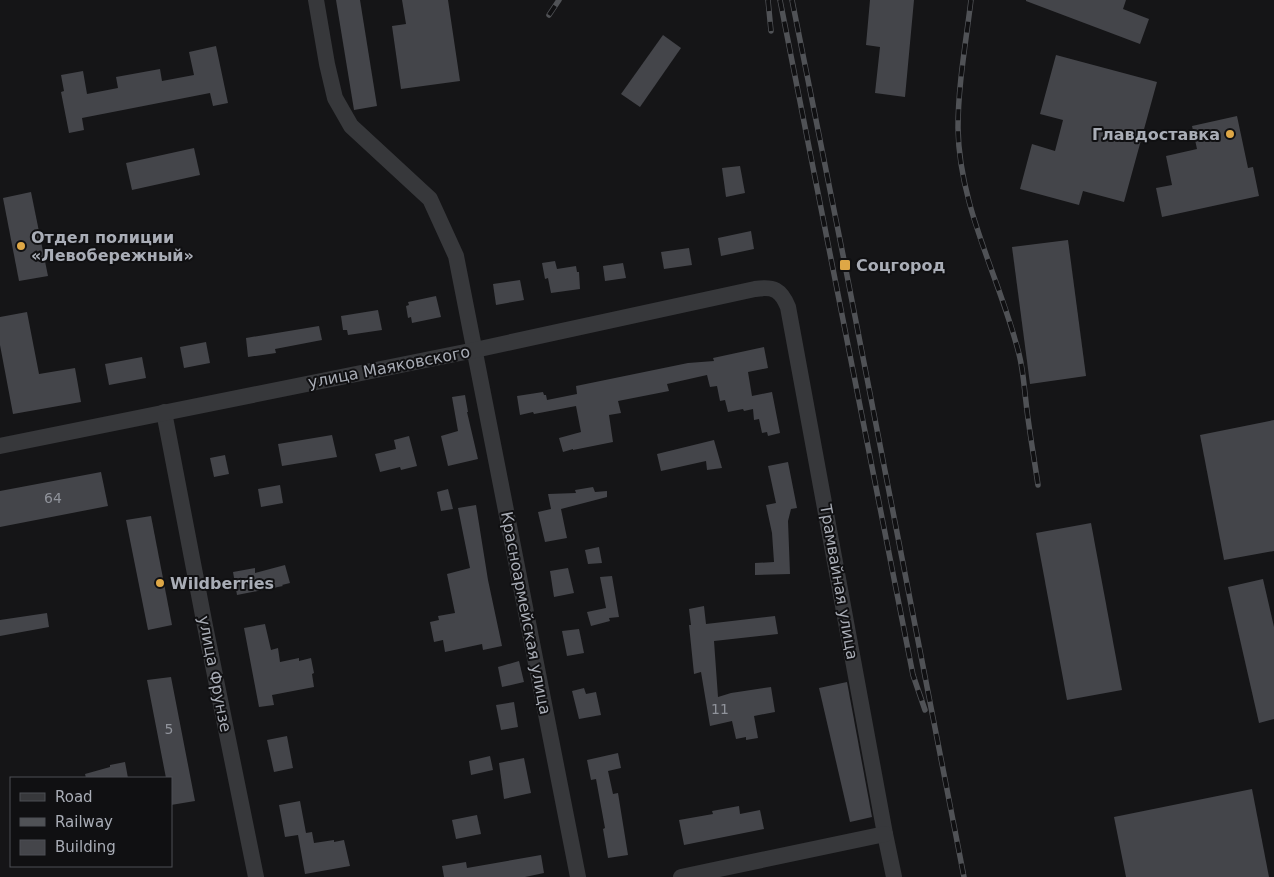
<svg xmlns="http://www.w3.org/2000/svg" width="1274" height="877" viewBox="0 0 1274 877" font-family="'DejaVu Sans',sans-serif">
	<style>
		.building { fill: #44454a }
		.lines { fill: none; stroke-linecap: round; stroke-linejoin: round }
		.minor { stroke: #37383b; stroke-width: 16 }
		.rail-casing { stroke: #505256; stroke-width: 5.5 }
		.rail { stroke: #101012; stroke-width: 4; stroke-dasharray: 11; stroke-linecap: butt }
		.poi-dot { fill: #dea746; stroke: #101012; stroke-width: 2 }
		.labels { text-anchor: middle; dominant-baseline: central; stroke-width: 4; stroke-linejoin: round; paint-order: stroke }
		.number-label { font-size: 14px; fill: #90939b }
		.poi-label { font-size: 16px; font-weight: bold; fill: #a9adb6; stroke: #101012; text-anchor: start }
		.street-label { font-size: 16px; fill: #a9adb6; stroke: #101012 }
	</style>
	<rect width="100%" height="100%" fill="#151517"/>
	<g class="building">
		<polygon points="336,0 360,0 377,106 354,110"/>
		<polygon points="402,0 448,0 460,81 401,89 392,26 406,24"/>
		<polygon points="870,0 914,0 905,97 875,93 880,47 866,45"/>
		<polygon points="1026,0 1126,0 1123,9 1149,19 1140,44 1026,1"/>
		<polygon points="663,35 681,48 640,107 621,94"/>
		<polygon points="216,46 228,103 213,106 210,93 82,118 84,130 69,133 61,92 64,91 61,75 83,71 87,94 118,88 116,77 160,69 162,81 194,75 189,52"/>
		<polygon points="1056,55 1157,82 1124,202 1083,191 1079,205 1020,189 1032,144 1055,151 1063,120 1040,114"/>
		<polygon points="1237,116 1248,168 1253,167 1259,196 1162,217 1156,188 1172,185 1166,156 1197,149 1192,126"/>
		<polygon points="194,148 200,175 132,190 126,163"/>
		<polygon points="740,166 745,193 726,197 722,168"/>
		<polygon points="31,192 48,276 19,281 3,198"/>
		<polygon points="751,231 754,249 721,256 718,238"/>
		<polygon points="1068,240 1086,376 1030,384 1012,247"/>
		<polygon points="689,248 692,265 664,269 661,252"/>
		<polygon points="555,261 557,269 576,266 577,272 579,272 580,289 551,293 548,278 545,279 542,263"/>
		<polygon points="623,263 626,278 605,281 603,266"/>
		<polygon points="520,280 524,300 496,305 493,284"/>
		<polygon points="436,296 441,317 412,323 411,317 408,318 406,306 409,305 408,302"/>
		<polygon points="378,310 382,330 348,335 347,330 343,330 341,316"/>
		<polygon points="27,312 39,374 75,368 81,402 13,414 0,345 0,317"/>
		<polygon points="319,326 322,340 275,349 276,353 248,357 246,338"/>
		<polygon points="206,342 210,363 184,368 180,347"/>
		<polygon points="764,347 768,368 748,372 752,396 772,392 780,433 768,436 767,432 762,433 759,419 754,420 753,409 744,411 743,409 728,412 725,400 720,401 717,386 710,387 707,375 667,384 669,391 618,401 621,413 609,415 613,442 573,450 573,449 563,452 559,438 581,432 576,406 534,414 533,412 520,415 517,396 543,392 544,395 546,395 547,400 577,394 576,386 688,363 714,361 713,358"/>
		<polygon points="142,357 146,378 109,385 105,364"/>
		<polygon points="465,395 468,412 467,412 478,459 448,466 441,436 458,431 452,397"/>
		<polygon points="1274,420 1274,551 1224,560 1200,435"/>
		<polygon points="332,435 337,457 282,466 278,444"/>
		<polygon points="409,436 417,466 401,470 400,467 380,472 375,454 396,449 394,440"/>
		<polygon points="714,440 722,468 707,470 706,461 661,471 657,454"/>
		<polygon points="225,455 229,474 214,477 210,458"/>
		<polygon points="788,462 797,508 791,509 788,521 790,574 755,575 755,563 774,562 772,533 766,505 776,503 768,466"/>
		<polygon points="101,472 108,506 0,527 0,491"/>
		<polygon points="280,485 283,503 261,507 258,489"/>
		<polygon points="593,487 595,492 607,491 607,497 561,509 567,538 545,542 538,512 551,509 548,494 576,493 575,490"/>
		<polygon points="448,489 453,509 441,511 437,492"/>
		<polygon points="476,505 488,580 502,646 483,650 482,644 445,652 443,640 434,642 430,622 439,620 438,616 455,613 447,574 470,568 458,508"/>
		<polygon points="151,516 172,625 148,630 126,520"/>
		<polygon points="1091,523 1122,690 1067,700 1036,533"/>
		<polygon points="599,547 602,563 588,564 585,550"/>
		<polygon points="285,565 290,583 282,585 283,586 237,595 233,572 255,568 255,573"/>
		<polygon points="568,568 574,593 554,597 550,571"/>
		<polygon points="612,576 619,617 609,618 610,621 591,626 587,612 606,608 600,577"/>
		<polygon points="1263,579 1274,627 1274,719 1259,723 1228,587"/>
		<polygon points="704,606 706,624 775,616 778,634 714,641 718,697 731,693 771,687 775,712 754,716 758,738 746,740 746,737 736,739 732,721 710,726 701,672 694,674 689,625 691,625 689,609"/>
		<polygon points="47,613 49,627 0,636 0,620"/>
		<polygon points="265,624 271,650 278,648 280,662 299,658 299,661 311,658 314,673 312,674 314,687 272,695 274,705 259,707 244,628"/>
		<polygon points="579,629 584,653 567,656 562,631"/>
		<polygon points="519,661 524,682 502,687 498,667"/>
		<polygon points="171,677 195,801 171,805 171,778 166,778 147,680"/>
		<polygon points="847,682 872,817 850,822 819,688"/>
		<polygon points="584,688 586,694 596,692 601,715 579,719 572,691"/>
		<polygon points="514,702 518,727 501,730 496,705"/>
		<polygon points="287,736 293,768 274,772 267,740"/>
		<polygon points="618,753 621,768 608,771 613,794 618,793 628,855 608,858 603,829 605,828 596,779 591,780 587,760"/>
		<polygon points="490,756 493,770 471,775 469,761"/>
		<polygon points="524,758 531,793 504,799 499,763"/>
		<polygon points="125,762 128,778 86,778 85,774 110,767 110,765"/>
		<polygon points="1252,789 1269,877 1126,877 1114,817"/>
		<polygon points="300,801 306,833 312,832 314,843 334,840 334,842 344,840 350,866 305,874 298,835 285,837 279,805"/>
		<polygon points="739,806 740,814 760,810 764,829 684,845 679,820 713,814 712,811"/>
		<polygon points="477,815 481,834 456,839 452,820"/>
		<polygon points="541,855 544,873 525,877 444,877 442,866 466,862 467,868"/>
	</g>
	<g class="lines">
		<g class="minor">
			<polyline points="316,0 327,64 335,98 351,126 430,199 456,256 578,877"/>
			<polyline points="164,412 205,626 256,877"/>
			<path d="M0 446 475 350 755 289C774 286 781 290 788 307L885 834 894 877"/>
			<polyline points="681,877 885,834"/>
		</g>
		<g class="rail-casing">
			<g id="rail">
				<polyline points="768,0 771,31"/>
				<polyline points="780,0 913,675 925,710"/>
				<polyline points="792,0 845,265 964,877"/>
				<path d="M971 0C966 42 958 85 958 128 959 208 1000 278 1019 354 1023 369 1024 386 1026 402 1029 430 1034 457 1038 485"/>
				<polyline points="549,15 559,0"/>
			</g>
		</g>
		<use href="#rail" class="rail"/>
	</g>
	<g class="poi-dot">
		<circle cx="1230" cy="134" r="5"/>
		<circle cx="21" cy="246" r="5"/>
		<rect x="839" y="259" width="12" height="12" rx="2.5"/>
		<circle cx="160" cy="583" r="5"/>
	</g>
	<g class="labels">
		<g class="number-label">
			<text x="53" y="498">64</text>
			<text x="720" y="709">11</text>
			<text x="169" y="729">5</text>
		</g>
		<g class="poi-label">
			<text x="1220" y="134" text-anchor="end">Главдоставка</text>
			<text x="31" y="237">Отдел полиции<tspan x="31" dy="18">«Левобережный»</tspan></text>
			<text x="856" y="265">Соцгород</text>
			<text x="170" y="583">Wildberries</text>
		</g>
		<g class="street-label">
			<text transform="translate(389 367) rotate(-11)">улица Маяковского</text>
			<text transform="translate(839 582) rotate(80)">Трамвайная улица</text>
			<text transform="translate(526 613) rotate(79)">Красноармейская улица</text>
			<text transform="translate(215 674) rotate(79)">улица Фрунзе</text>
		</g>
	</g>
	<rect x="10" y="777" width="162" height="90" fill="#101012" stroke="#4d4f54"/>
	<rect x="20" y="793" width="25" height="8" fill="#37383b" stroke="#4d4f54"/>
	<text x="55" y="802" font-size="15" fill="#a9adb6">Road</text>
	<rect x="20" y="818" width="25" height="8" fill="#505256" stroke="#4d4f54"/>
	<text x="55" y="827" font-size="15" fill="#a9adb6">Railway</text>
	<rect x="20" y="840" width="25" height="15" fill="#44454a" stroke="#4d4f54"/>
	<text x="55" y="852" font-size="15" fill="#a9adb6">Building</text>
</svg>
